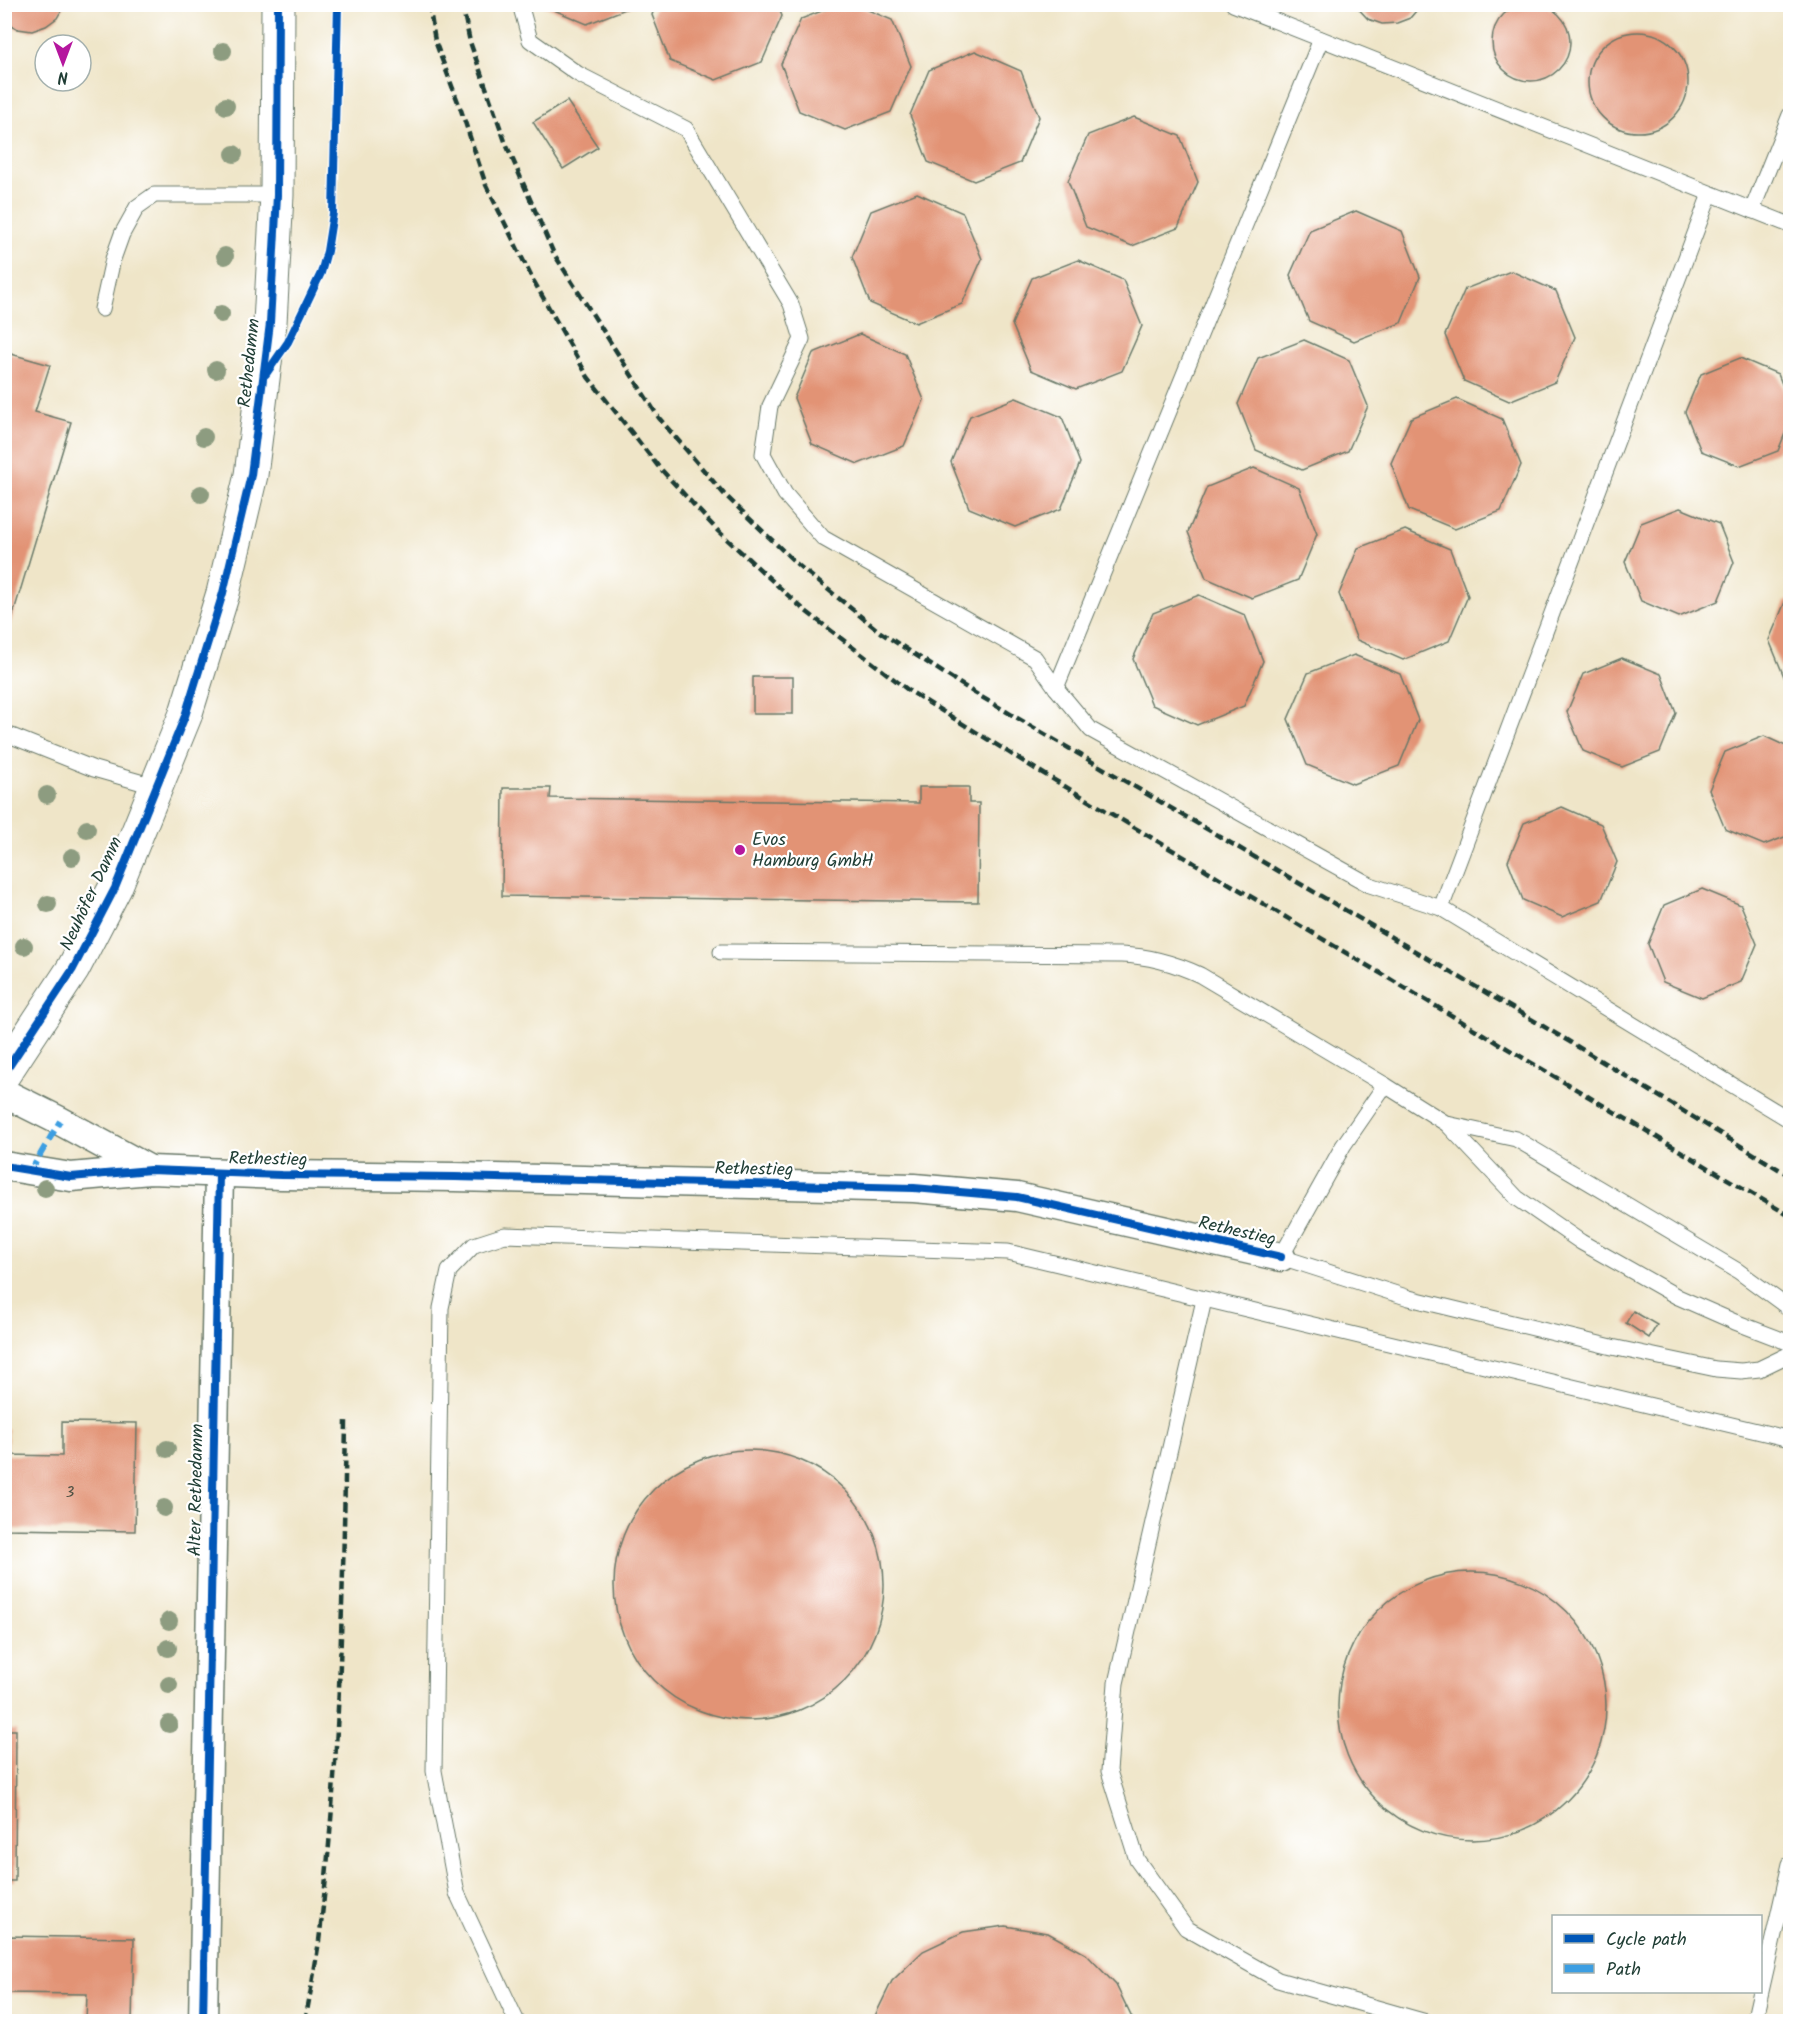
<svg xmlns="http://www.w3.org/2000/svg" width="1795" height="2026" viewBox="0 0 1795 2026" font-family="Kalam,sans-serif">
	<style>
		.building { fill: #e29374 }
		.lines { fill: none; stroke-linecap: round; stroke-linejoin: round }
		.service-casing { stroke: #687868; stroke-width: 17 }
		.minor-casing { stroke: #687868; stroke-width: 31 }
		.secondary-casing { stroke: #687868; stroke-width: 35 }
		.service { stroke: #fff; stroke-width: 15 }
		.minor { stroke: #fff; stroke-width: 28 }
		.secondary { stroke: #fff; stroke-width: 33 }
		.rail { stroke: #1f3d34; stroke-width: 4.5; stroke-dasharray: 9 4.5; stroke-linecap: butt }
		.quiet { stroke: #3c9ee2; stroke-width: 6; stroke-dasharray: 12 6; stroke-linecap: butt }
		.cycleway-casing { stroke: #fff; stroke-width: 11 }
		.cycleway { stroke: #0057b8; stroke-width: 8 }
		.tree { fill: #8d9c80 }
		.poi-dot { fill: #b5179e; stroke: #fff; stroke-width: 2 }
		.labels { text-anchor: middle; dominant-baseline: central; stroke-width: 4.5; stroke-linejoin: round; paint-order: stroke }
		.number-label { font-size: 15px; fill: #505244 }
		.street-label { font-size: 18px; fill: #1f3d34; stroke: #fff }
		.poi-label { font-size: 18px; fill: #1f3d34; stroke: #fff; text-anchor: start }
	</style>
	<rect width="100%" height="100%" fill="#fff"/>
	<filter id="ink" filterUnits="userSpaceOnUse"><feTurbulence type="fractalNoise" baseFrequency=".0167" numOctaves="2"/><feDisplacementMap in="SourceGraphic" scale="12" xChannelSelector="R" yChannelSelector="G"/><feConvolveMatrix kernelMatrix="1 2 1 2 8 2 1 2 1" color-interpolation-filters="sRGB"/></filter>
	<filter id="wash" filterUnits="userSpaceOnUse"><feTurbulence type="fractalNoise" baseFrequency=".008" numOctaves="4" result="noise"/><feDisplacementMap in="SourceGraphic" scale="24" xChannelSelector="R" yChannelSelector="G"/><feGaussianBlur stdDeviation="1.35" result="paint"/><feColorMatrix in="noise" values="0 0 0 0 0 0 0 0 0 0 0 0 0 0 0 0 0 1.4 0 .05"/><feComposite in="paint" operator="in"/></filter>
	<g filter="url(#wash)">
		<rect width="100%" height="100%" fill="#efe5c8"/>
		<g id="blocks">
			<g class="building">
				<circle cx="1531" cy="42" r="39"/>
				<polygon points="4,4 65,4 57,18 46,26 32,31 18,29 4,21"/>
				<polygon points="540,4 636,4 636,5 587,24"/>
				<polygon points="656,4 777,4 782,16 762,62 716,80 670,61 652,15"/>
				<polygon points="1354,4 1422,4 1410,18 1397,23 1382,24 1368,19"/>
				<polygon points="837,5 856,5 892,20 911,66 891,112 845,130 799,111 781,64 801,19"/>
				<circle cx="1638" cy="82" r="50"/>
				<polygon points="975,51 1021,71 1039,117 1020,163 974,181 928,162 910,115 929,70"/>
				<polygon points="567,101 598,147 563,169 533,122"/>
				<polygon points="1134,117 1180,136 1198,182 1178,228 1132,246 1086,227 1068,181 1088,135"/>
				<polygon points="917,193 963,213 982,259 962,304 916,323 870,303 852,257 871,211"/>
				<polygon points="1356,211 1402,231 1420,277 1401,323 1354,341 1309,321 1290,275 1310,230"/>
				<polygon points="1078,260 1123,280 1142,326 1122,371 1076,389 1031,370 1012,324 1032,278"/>
				<polygon points="1511,271 1556,291 1575,337 1555,382 1509,401 1464,381 1445,335 1465,289"/>
				<polygon points="860,334 905,354 924,400 904,446 858,464 812,444 794,398 813,353"/>
				<polygon points="1304,340 1349,360 1368,406 1348,451 1302,470 1256,450 1238,404 1258,358"/>
				<polygon points="4,352 50,365 35,412 71,422 9,628 4,627"/>
				<polygon points="1740,358 1778,374 1790,404 1790,421 1778,451 1739,466 1701,451 1685,412 1701,374"/>
				<polygon points="1016,398 1062,417 1080,463 1061,509 1015,527 969,508 951,462 970,416"/>
				<polygon points="1457,399 1502,419 1521,465 1501,511 1455,529 1409,510 1391,463 1411,418"/>
				<polygon points="1254,468 1299,488 1317,534 1298,580 1252,598 1206,578 1188,532 1207,487"/>
				<polygon points="1680,508 1719,524 1734,562 1718,601 1679,617 1641,601 1625,562 1641,523"/>
				<polygon points="1405,530 1450,549 1468,596 1449,641 1403,660 1357,640 1339,594 1358,548"/>
				<polygon points="1199,595 1245,615 1263,661 1244,706 1197,725 1152,705 1133,659 1153,613"/>
				<polygon points="1790,599 1790,681 1785,679 1769,640 1785,602"/>
				<polygon points="1354,655 1400,674 1418,720 1399,766 1353,784 1307,765 1288,719 1308,673"/>
				<polygon points="1622,658 1661,674 1676,713 1660,752 1622,767 1583,751 1567,712 1583,674"/>
				<rect x="753" y="677" width="40" height="37"/>
				<polygon points="1764,736 1790,748 1790,835 1764,845 1725,829 1709,790 1725,752"/>
				<polygon points="919,787 969,787 969,803 979,803 978,902 502,896 503,788 551,788 550,798 919,803"/>
				<polygon points="1562,807 1601,824 1617,862 1601,901 1562,917 1523,900 1508,861 1524,823"/>
				<polygon points="1702,889 1741,905 1757,944 1741,982 1702,998 1663,982 1648,944 1664,905"/>
				<polygon points="1633,1311 1657,1325 1649,1338 1626,1323"/>
				<polygon points="62,1422 137,1423 135,1531 4,1529 4,1429 8,1429 7,1455 62,1456"/>
				<circle cx="749" cy="1585" r="135"/>
				<circle cx="1472" cy="1706" r="134"/>
				<polygon points="4,1730 16,1730 15,1881 4,1881"/>
				<polygon points="1005,1926 1048,1933 1086,1954 1116,1985 1134,2022 872,2022 892,1981 923,1951 963,1932"/>
				<polygon points="4,1936 134,1938 132,2022 86,2022 87,1994 4,1993"/>
			</g>
		</g>
	</g>
	<g filter="url(#ink)">
		<use href="#blocks" fill-opacity="0" stroke="#687868" stroke-width="1.5"/>
		<g class="lines">
			<g class="service-casing">
				<g id="service">
					<polyline points="520,4 530,40 578,74 686,129 791,304 802,339 770,406 763,454 785,494 823,538 1035,658 1056,688 1091,730 1370,885 1441,908 1790,1120"/>
					<polyline points="1233,4 1790,225"/>
					<polyline points="1752,210 1790,115"/>
					<polyline points="102,309 113,259 122,234 137,207 154,195 277,195"/>
					<polyline points="1056,688 1321,39"/>
					<polyline points="4,733 94,769 157,787"/>
					<polyline points="1441,908 1710,194"/>
					<path d="M721 952 1121 955C1149 956 1174 963 1200 975L1385 1085 1447 1124 1517 1198 1581 1242 1678 1297 1735 1322 1790 1343"/>
					<polyline points="1385,1085 1343,1146 1281,1257 1409,1298 1612,1347 1716,1369 1741,1371 1759,1369 1790,1354"/>
					<polyline points="1447,1124 1516,1139 1738,1271 1790,1309"/>
					<polyline points="1204,1300 1116,1683 1109,1771 1137,1860 1186,1928 1278,1980 1426,2022"/>
					<polyline points="517,2022 457,1893 434,1771 441,1308 449,1271 474,1245 505,1235 1008,1252 1790,1439"/>
					<polyline points="1754,2022 1790,1864"/>
				</g>
			</g>
			<g class="minor-casing">
				<g id="minor">
					<polyline points="4,1093 60,1121 150,1170"/>
					<polyline points="4,1166 71,1177 150,1170 281,1175 455,1177 914,1188 1017,1197 1281,1257"/>
					<polyline points="203,2022 219,1174"/>
				</g>
			</g>
			<g class="secondary-casing">
				<polyline id="secondary" points="4,1074 73,969 115,888 185,716 223,593 251,475 270,323 277,195 278,4"/>
			</g>
			<use href="#service" class="service"/>
			<use href="#minor" class="minor"/>
			<use href="#secondary" class="secondary"/>
			<g class="rail">
				<polyline points="429,4 435,41 461,110 486,185 532,278 588,377 658,466 717,530 803,609 908,690 1034,768 1790,1216"/>
				<polyline points="462,4 470,42 506,144 554,254 659,418 724,494 798,565 880,632 973,692 1565,1039 1790,1176"/>
				<path d="M305 2022C310 1995 315 1968 319 1941 340 1769 343 1594 346 1421"/>
			</g>
			<polyline class="quiet" points="30,1172 60,1121"/>
			<g class="cycleway-casing">
				<g id="cycleway">
					<polyline points="266,374 288,342 321,273 327,251 333,213 338,4"/>
					<polyline points="4,1074 73,969 115,888 185,716 223,593 251,475 270,323 277,195 278,4"/>
					<polyline points="4,1166 71,1177 150,1170 281,1175 455,1177 914,1188 1017,1197 1281,1257"/>
					<polyline points="203,2022 219,1174"/>
				</g>
			</g>
			<use href="#cycleway" class="cycleway"/>
		</g>
		<g class="tree">
			<circle cx="223" cy="51" r="9"/>
			<circle cx="226" cy="106" r="9"/>
			<circle cx="234" cy="154" r="9"/>
			<circle cx="225" cy="256" r="9"/>
			<circle cx="221" cy="314" r="9"/>
			<circle cx="216" cy="370" r="9"/>
			<circle cx="204" cy="437" r="9"/>
			<circle cx="201" cy="494" r="9"/>
			<circle cx="47" cy="795" r="9"/>
			<circle cx="87" cy="829" r="9"/>
			<circle cx="72" cy="857" r="9"/>
			<circle cx="48" cy="904" r="9"/>
			<circle cx="24" cy="946" r="9"/>
			<circle cx="45" cy="1188" r="9"/>
			<circle cx="167" cy="1449" r="9"/>
			<circle cx="164" cy="1508" r="9"/>
			<circle cx="169" cy="1621" r="9"/>
			<circle cx="168" cy="1648" r="9"/>
			<circle cx="169" cy="1685" r="9"/>
			<circle cx="169" cy="1724" r="9"/>
		</g>
	</g>
	<circle class="poi-dot" cx="740" cy="850" r="6"/>
	<g class="labels">
		<g class="number-label">
			<text x="70" y="1493">3</text>
		</g>
		<g class="street-label">
			<text transform="translate(250 363) rotate(-84)">Rethedamm</text>
			<text transform="translate(92 894) rotate(-65)">Neuhöfer Damm</text>
			<text transform="translate(268 1160) rotate(1)">Rethestieg</text>
			<text transform="translate(754 1170) rotate(1)">Rethestieg</text>
			<text transform="translate(1237 1232) rotate(13)">Rethestieg</text>
			<text transform="translate(197 1490) rotate(-89)">Alter Rethedamm</text>
		</g>
		<g class="poi-label">
			<text x="752" y="840">Evos<tspan x="752" dy="21">Hamburg GmbH</tspan></text>
		</g>
	</g>
	<rect width="1795" height="2026" fill="none" stroke="#fff" stroke-width="24"/>
	<rect x="1552" y="1915" width="210" height="78" fill="#ffffff" stroke="#a5b1ae" stroke-width="1.5"/>
	<rect x="1564" y="1934" width="30" height="9" fill="#0057b8" stroke="#a5b1ae" stroke-width="1.5"/>
	<text x="1606" y="1945" font-size="18" fill="#1f3d34">Cycle path</text>
	<rect x="1564" y="1964" width="30" height="9" fill="#3c9ee2" stroke="#a5b1ae" stroke-width="1.5"/>
	<text x="1606" y="1975" font-size="18" fill="#1f3d34">Path</text>
	<g transform="translate(63 63) rotate(180)"><circle r="28" fill="#ffffff" stroke="#a5b1ae" stroke-width="1.5"/>
	<path d="M0-4.5L10 22L0 15L-10 22Z" fill="#b5179e"/>
	<text y="-9" font-size="16" font-weight="bold" text-anchor="middle" fill="#1f3d34">N</text>
	</g>
</svg>
